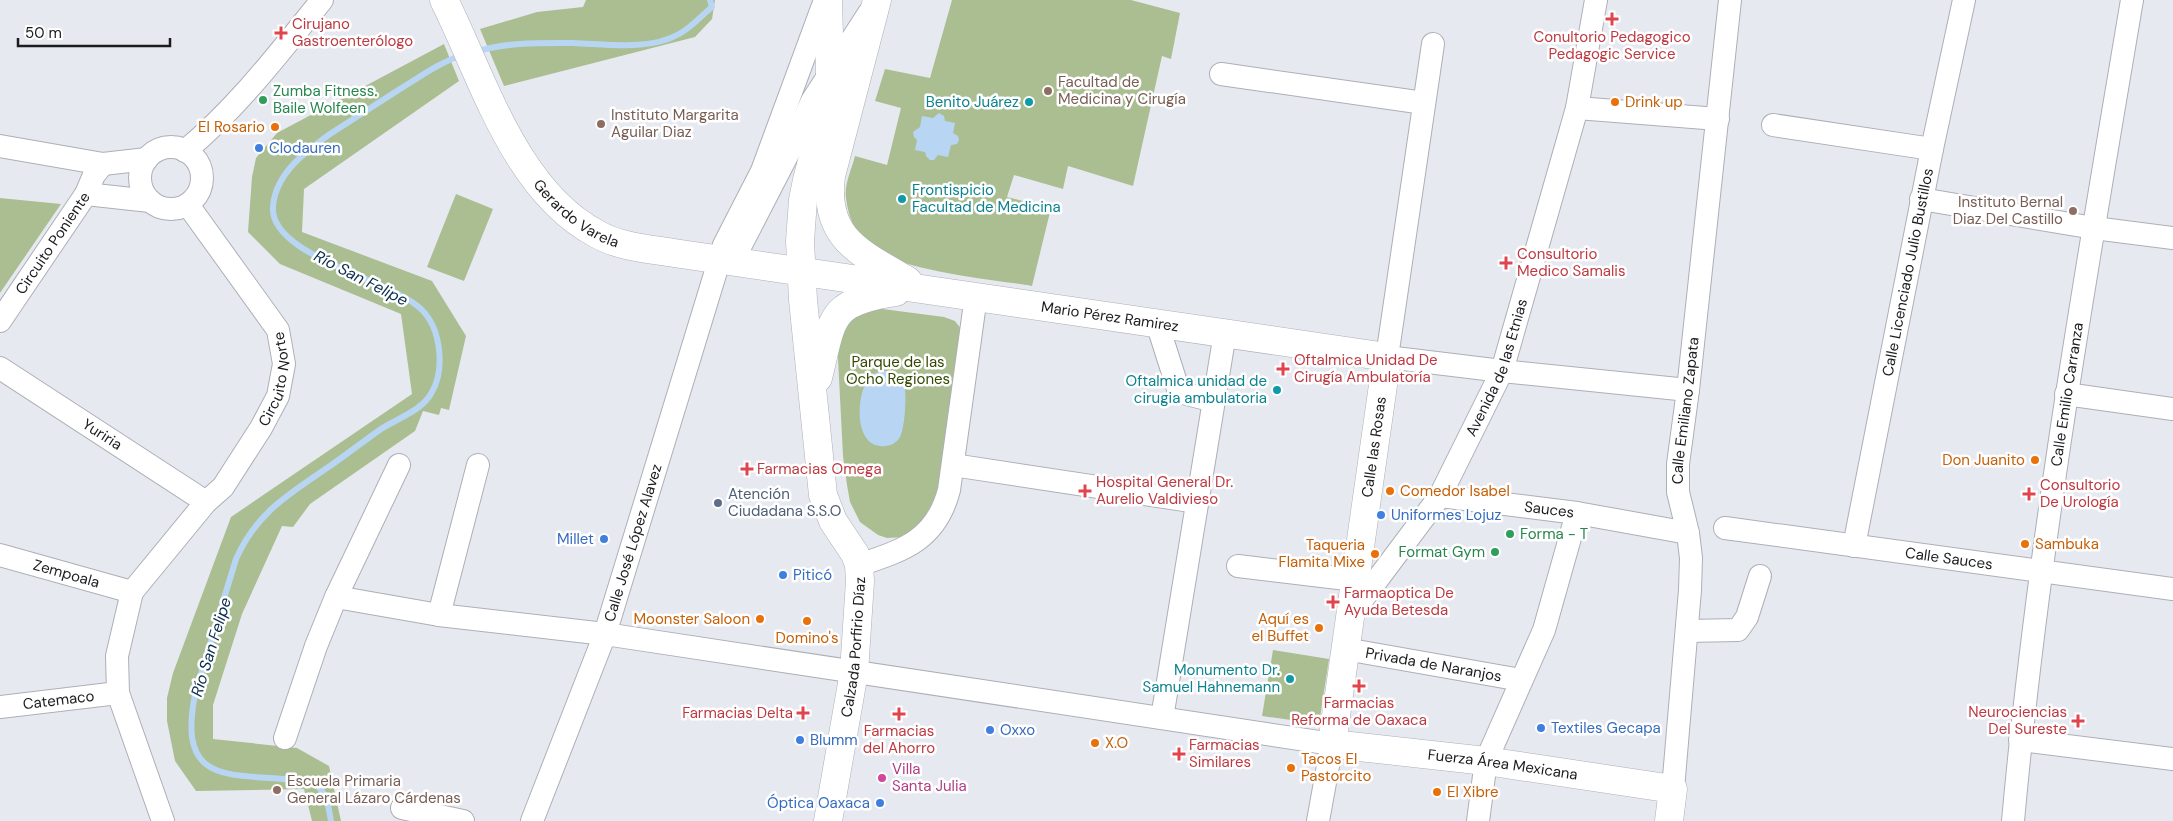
<svg xmlns="http://www.w3.org/2000/svg" width="2173" height="821" viewBox="0 0 2173 821" font-family="'DM Sans',sans-serif">
	<style>
		.green { fill: #abbe92 }
		.water { fill: #b8d6f4 }
		.lines { fill: none; stroke-linecap: round; stroke-linejoin: round }
		.stream { stroke: #b8d6f4; stroke-width: 6 }
		.minor-casing { stroke: #adafb7; stroke-width: 24 }
		.major-casing { stroke: #adafb7; stroke-width: 29 }
		.minor { stroke: #fff; stroke-width: 22 }
		.major { stroke: #fff; stroke-width: 28 }
		.health-dot { fill: #e0444e; stroke: #fff; stroke-width: 2 }
		.education-dot { fill: #8d6e63; stroke: #fff; stroke-width: 2 }
		.leisure-dot { fill: #2e9e5b; stroke: #fff; stroke-width: 2 }
		.culture-dot { fill: #0f9aa8; stroke: #fff; stroke-width: 2 }
		.food-dot { fill: #e8710a; stroke: #fff; stroke-width: 2 }
		.shop-dot { fill: #3f7fe0; stroke: #fff; stroke-width: 2 }
		.service-dot { fill: #5c6f8a; stroke: #fff; stroke-width: 2 }
		.hotel-dot { fill: #d1479c; stroke: #fff; stroke-width: 2 }
		.labels { text-anchor: middle; dominant-baseline: central; stroke-width: 5; stroke-linejoin: round; paint-order: stroke }
		.health-label { font-size: 15px; fill: #be3a42; stroke: #fff; text-anchor: start }
		.education-label { font-size: 15px; fill: #785e54; stroke: #fff; text-anchor: start }
		.leisure-label { font-size: 15px; fill: #27864d; stroke: #fff; text-anchor: start }
		.culture-label { font-size: 15px; fill: #0d838f; stroke: #fff; text-anchor: end }
		.food-label { font-size: 15px; fill: #c56008; stroke: #fff; text-anchor: start }
		.shop-label { font-size: 15px; fill: #366cbe; stroke: #fff; text-anchor: start }
		.street-label { font-size: 15px; fill: #1b1c1f; stroke: #fff }
		.park-label { font-size: 15px; fill: #344901; stroke: #fff }
		.service-label { font-size: 15px; fill: #4e5e75; stroke: #fff; text-anchor: start }
		.hotel-label { font-size: 15px; fill: #b23c85; stroke: #fff; text-anchor: start }
		.water-label { font-size: 16px; font-style: italic; fill: #082c4c; stroke: #fff }
	</style>
	<rect width="100%" height="100%" fill="#e7e9f1"/>
	<g class="green">
		<polygon points="586,0 715,0 712,19 695,37 504,86 480,29 537,12 583,7"/>
		<path d="M952 0H1131L1180 13 1171 59 1162 56 1133 186 1068 166 1063 189 1014 175 1007 197 1051 208 1032 286C990 279 893 271 864 242 854 232 847 211 846 197 844 185 852 168 855 156L887 165 901 108 875 101 885 69 930 78Z"/>
		<polygon points="444,44 459,81 304,189 302,232 432,281 466,336 449,410 441,408 439,415 423,411 415,431 310,504 293,527 282,526 242,614 213,705 213,739 297,748 329,766 341,821 312,821 304,789 196,791 175,761 167,721 167,698 173,673 231,517 412,394 401,314 280,264 248,232 252,177 256,158 277,133"/>
		<polygon points="456,194 493,209 464,281 427,267"/>
		<polygon points="0,198 61,204 0,293"/>
		<polygon points="875,308 944,317 955,321 961,329 936,508 905,537 887,538 878,535 860,522 850,502 847,485 843,456 837,339 855,311"/>
		<polygon points="1273,650 1329,659 1319,724 1262,716"/>
	</g>
	<g class="water">
		<polygon points="939,113 944,116 945,121 955,123 953,133 958,136 959,140 957,144 951,145 948,157 938,155 934,160 930,160 926,156 925,152 915,150 917,140 914,137 913,132 920,127 922,116 933,118"/>
		<path d="M886 371C894 373 901 376 904 384 907 393 905 428 900 437 896 444 888 447 880 446 853 443 857 392 869 378 873 372 880 372 886 371Z"/>
	</g>
	<g class="lines">
		<g class="stream">
			<path d="M475 52C506 42 541 43 573 43 606 44 650 51 679 34 691 28 701 16 712 7L710 0"/>
			<path d="M331 821C328 804 327 790 311 782 240 770 173 795 196 690L236 559C257 512 289 494 330 466 347 454 364 441 381 429 398 418 422 411 432 392 445 369 441 329 422 310 393 280 268 256 273 206 276 173 305 152 330 134 353 119 377 104 400 89 420 77 440 62 463 55"/>
		</g>
		<g class="minor-casing">
			<g id="minor">
				<polyline points="1433,44 1387,357 1502,371 1688,390"/>
				<polyline points="1221,74 1424,103"/>
				<polyline points="1577,108 1718,119"/>
				<polyline points="1773,125 1932,149"/>
				<polyline points="0,146 103,164 147,159"/>
				<circle cx="171" cy="178" r="31"/>
				<path d="M185 151C238 107 279 53 322 0"/>
				<polyline points="86,194 150,201"/>
				<polyline points="1921,199 2094,228 2173,238"/>
				<polyline points="719,259 741,245 791,148 812,101 869,13"/>
				<path id="s1" d="M0 321 86 194 94 175 103 164"/>
				<polyline points="1157,323 1179,392 1214,401"/>
				<path id="s2" d="M0 368 206 502"/>
				<polyline points="2066,394 2173,409"/>
				<polyline points="953,465 1197,502"/>
				<path id="s3" d="M1440 496 1577 513 1688 533"/>
				<path id="s4" d="M1725 528 2173 589"/>
				<path id="s5" d="M1854 546 1932 149 1964 0"/>
				<path id="s6" d="M0 555 132 592"/>
				<path d="M859 565C904 550 936 540 949 490L976 296"/>
				<polyline points="1238,566 1355,580"/>
				<polyline points="336,597 439,615 605,634 1332,744 1318,821"/>
				<polyline points="439,615 478,465"/>
				<path id="s7" d="M1350 616 1440 496 1502 371 1577 108 1596 0"/>
				<polyline points="1687,631 1738,630 1747,617 1760,576"/>
				<path id="s8" d="M1345 649 1521 680"/>
				<path id="s9" d="M0 707 118 693"/>
				<polyline points="1162,718 1225,333"/>
				<polyline points="285,738 316,646 336,597 399,465"/>
				<polyline points="2020,740 2173,759"/>
				<path id="s10" d="M1673 789 1690 590 1691 558 1688 533 1678 492V464L1688 390 1730 0"/>
				<polyline points="402,808 463,821"/>
				<path id="s11" d="M163 821 118 693 117 656 132 592 206 502 223 487 261 428 278 396 284 364 278 330 188 205"/>
				<path id="s12" d="M532 821 605 634 724 245 762 171 825 0"/>
				<polyline points="1478,821 1486,761 1544,630 1577,513"/>
				<path id="s13" d="M2013 821C2038 545 2086 273 2132 0"/>
			</g>
		</g>
		<g class="major-casing">
			<g id="major">
				<path id="s14" d="M444 0C483 78 515 191 597 234 620 247 649 249 674 253L1387 357 1332 744 1486 761 1673 789 1669 821"/>
				<path d="M877 0 831 176C823 239 861 253 908 281"/>
				<path d="M818 378C833 317 828 302 896 292"/>
				<path id="s15" d="M828 821 854 672 860 581 859 565 855 554 833 521 823 495 803 300 800 241 803 200 807 180 827 104 830 74 828 0"/>
			</g>
		</g>
		<use href="#minor" class="minor"/>
		<use href="#major" class="major"/>
	</g>
	<g class="health-dot">
		<path d="M1609.5 11.5h5v5h5v5h-5v5h-5v-5h-5v-5h5z"/>
		<path d="M278.5 25.5h5v5h5v5h-5v5h-5v-5h-5v-5h5z"/>
		<path d="M1503.5 255.5h5v5h5v5h-5v5h-5v-5h-5v-5h5z"/>
		<path d="M1280.5 361.5h5v5h5v5h-5v5h-5v-5h-5v-5h5z"/>
		<path d="M744.5 461.5h5v5h5v5h-5v5h-5v-5h-5v-5h5z"/>
		<path d="M1082.5 483.5h5v5h5v5h-5v5h-5v-5h-5v-5h5z"/>
		<path d="M2026.5 486.5h5v5h5v5h-5v5h-5v-5h-5v-5h5z"/>
		<path d="M1330.5 594.5h5v5h5v5h-5v5h-5v-5h-5v-5h5z"/>
		<path d="M1356.5 678.5h5v5h5v5h-5v5h-5v-5h-5v-5h5z"/>
		<path d="M800.5 705.5h5v5h5v5h-5v5h-5v-5h-5v-5h5z"/>
		<path d="M896.5 706.5h5v5h5v5h-5v5h-5v-5h-5v-5h5z"/>
		<path d="M2075.5 713.5h5v5h5v5h-5v5h-5v-5h-5v-5h5z"/>
		<path d="M1176.5 746.5h5v5h5v5h-5v5h-5v-5h-5v-5h5z"/>
	</g>
	<g class="education-dot">
		<circle cx="1048" cy="91" r="5"/>
		<circle cx="601" cy="124" r="5"/>
		<circle cx="2073" cy="211" r="5"/>
		<circle cx="277" cy="790" r="5"/>
	</g>
	<g class="leisure-dot">
		<circle cx="263" cy="100" r="5"/>
		<circle cx="1510" cy="534" r="5"/>
		<circle cx="1495" cy="552" r="5"/>
	</g>
	<g class="culture-dot">
		<circle cx="1029" cy="102" r="5"/>
		<circle cx="902" cy="199" r="5"/>
		<circle cx="1277" cy="390" r="5"/>
		<circle cx="1290" cy="679" r="5"/>
	</g>
	<g class="food-dot">
		<circle cx="1615" cy="102" r="5"/>
		<circle cx="275" cy="127" r="5"/>
		<circle cx="2035" cy="460" r="5"/>
		<circle cx="1390" cy="491" r="5"/>
		<circle cx="2025" cy="544" r="5"/>
		<circle cx="1375" cy="554" r="5"/>
		<circle cx="760" cy="619" r="5"/>
		<circle cx="807" cy="621" r="5"/>
		<circle cx="1319" cy="628" r="5"/>
		<circle cx="1095" cy="743" r="5"/>
		<circle cx="1291" cy="768" r="5"/>
		<circle cx="1437" cy="792" r="5"/>
	</g>
	<g class="shop-dot">
		<circle cx="259" cy="148" r="5"/>
		<circle cx="1381" cy="515" r="5"/>
		<circle cx="604" cy="539" r="5"/>
		<circle cx="783" cy="575" r="5"/>
		<circle cx="1541" cy="728" r="5"/>
		<circle cx="990" cy="730" r="5"/>
		<circle cx="800" cy="740" r="5"/>
		<circle cx="880" cy="803" r="5"/>
	</g>
	<circle class="service-dot" cx="718" cy="503" r="5"/>
	<circle class="hotel-dot" cx="882" cy="778" r="5"/>
	<g class="labels">
		<g class="health-label">
			<text x="292" y="24">Cirujano<tspan x="292" dy="17">Gastroenterólogo</tspan></text>
			<text x="1612" y="37" text-anchor="middle">Conultorio Pedagogico<tspan x="1612" dy="17">Pedagogic Service</tspan></text>
			<text x="1517" y="254">Consultorio<tspan x="1517" dy="17">Medico Samalis</tspan></text>
			<text x="1294" y="360">Oftalmica Unidad De<tspan x="1294" dy="17">Cirugía Ambulatoría</tspan></text>
			<text x="757" y="469">Farmacias Omega</text>
			<text x="1096" y="482">Hospital General Dr.<tspan x="1096" dy="17">Aurelio Valdivieso</tspan></text>
			<text x="2040" y="485">Consultorio<tspan x="2040" dy="17">De Urología</tspan></text>
			<text x="1344" y="593">Farmaoptica De<tspan x="1344" dy="17">Ayuda Betesda</tspan></text>
			<text x="1359" y="703" text-anchor="middle">Farmacias<tspan x="1359" dy="17">Reforma de Oaxaca</tspan></text>
			<text x="2067" y="712" text-anchor="end">Neurociencias<tspan x="2067" dy="17">Del Sureste</tspan></text>
			<text x="793" y="713" text-anchor="end">Farmacias Delta</text>
			<text x="899" y="731" text-anchor="middle">Farmacias<tspan x="899" dy="17">del Ahorro</tspan></text>
			<text x="1189" y="745">Farmacias<tspan x="1189" dy="17">Similares</tspan></text>
		</g>
		<g class="education-label">
			<text x="1058" y="82">Facultad de<tspan x="1058" dy="17">Medicina y Cirugía</tspan></text>
			<text x="611" y="115">Instituto Margarita<tspan x="611" dy="17">Aguilar Diaz</tspan></text>
			<text x="2063" y="202" text-anchor="end">Instituto Bernal<tspan x="2063" dy="17">Diaz Del Castillo</tspan></text>
			<text x="287" y="781">Escuela Primaria<tspan x="287" dy="17">General Lázaro Cárdenas</tspan></text>
		</g>
		<g class="leisure-label">
			<text x="273" y="91">Zumba Fitness.<tspan x="273" dy="17">Baile Wolfeen</tspan></text>
			<text x="1520" y="534">Forma - T</text>
			<text x="1485" y="552" text-anchor="end">Format Gym</text>
		</g>
		<g class="culture-label">
			<text x="1019" y="102">Benito Juárez</text>
			<text x="912" y="190" text-anchor="start">Frontispicio<tspan x="912" dy="17">Facultad de Medicina</tspan></text>
			<text x="1267" y="381">Oftalmica unidad de<tspan x="1267" dy="17">cirugia ambulatoria</tspan></text>
			<text x="1280" y="670">Monumento Dr.<tspan x="1280" dy="17">Samuel Hahnemann</tspan></text>
		</g>
		<g class="food-label">
			<text x="1625" y="102">Drink up</text>
			<text x="265" y="127" text-anchor="end">El Rosario</text>
			<text x="2025" y="460" text-anchor="end">Don Juanito</text>
			<text x="1400" y="491">Comedor Isabel</text>
			<text x="2035" y="544">Sambuka</text>
			<text x="1365" y="545" text-anchor="end">Taqueria<tspan x="1365" dy="17">Flamita Mixe</tspan></text>
			<text x="750" y="619" text-anchor="end">Moonster Saloon</text>
			<text x="1309" y="619" text-anchor="end">Aquí es<tspan x="1309" dy="17">el Buffet</tspan></text>
			<text x="807" y="638" text-anchor="middle">Domino's</text>
			<text x="1105" y="743">X.O</text>
			<text x="1301" y="759">Tacos El<tspan x="1301" dy="17">Pastorcito</tspan></text>
			<text x="1447" y="792">El Xibre</text>
		</g>
		<g class="shop-label">
			<text x="269" y="148">Clodauren</text>
			<text x="1391" y="515">Uniformes Lojuz</text>
			<text x="594" y="539" text-anchor="end">Millet</text>
			<text x="793" y="575">Piticó</text>
			<text x="1551" y="728">Textiles Gecapa</text>
			<text x="1000" y="730">Oxxo</text>
			<text x="810" y="740">Blumm</text>
			<text x="870" y="803" text-anchor="end">Óptica Oaxaca</text>
		</g>
		<g class="street-label">
			<text stroke="none"><textPath href="#s14" startOffset="256">Gerardo Varela</textPath></text>
			<text stroke="none"><textPath href="#s1" startOffset="94">Circuito Poniente</textPath></text>
			<text stroke="none"><textPath href="#s5" startOffset="279">Calle Licenciado Julio Bustillos</textPath></text>
			<text stroke="none"><textPath href="#s14" startOffset="805">Mario Pérez Ramirez</textPath></text>
			<text stroke="none"><textPath href="#s7" startOffset="291">Avenida de las Etnias</textPath></text>
			<text stroke="none"><textPath href="#s11" startOffset="500">Circuito Norte</textPath></text>
			<text stroke="none"><textPath href="#s13" startOffset="430">Calle Emilio Carranza</textPath></text>
			<text stroke="none"><textPath href="#s10" startOffset="381">Calle Emiliano Zapata</textPath></text>
			<text stroke="none"><textPath href="#s2" startOffset="122">Yuriria</textPath></text>
			<text transform="translate(1374 447) rotate(-82)">Calle las Rosas</text>
			<text stroke="none"><textPath href="#s3" startOffset="110">Sauces</textPath></text>
			<text stroke="none"><textPath href="#s12" startOffset="296">Calle José López Alavez</textPath></text>
			<text stroke="none"><textPath href="#s4" startOffset="226">Calle Sauces</textPath></text>
			<text stroke="none"><textPath href="#s6" startOffset="69">Zempoala</textPath></text>
			<text stroke="none"><textPath href="#s15" startOffset="176">Calzada Porfirio Díaz</textPath></text>
			<text stroke="none"><textPath href="#s8" startOffset="90">Privada de Naranjos</textPath></text>
			<text stroke="none"><textPath href="#s9" startOffset="59">Catemaco</textPath></text>
			<text stroke="none"><textPath href="#s14" startOffset="1648">Fuerza Área Mexicana</textPath></text>
		</g>
		<g class="park-label">
			<text x="898" y="362">Parque de las<tspan x="898" dy="17">Ocho Regiones</tspan></text>
		</g>
		<g class="service-label">
			<text x="728" y="494">Atención<tspan x="728" dy="17">Ciudadana S.S.O</tspan></text>
		</g>
		<g class="hotel-label">
			<text x="892" y="769">Villa<tspan x="892" dy="17">Santa Julia</tspan></text>
		</g>
		<g class="water-label">
			<text transform="translate(361 278) rotate(27)">Río San Felipe</text>
			<text transform="translate(211 647) rotate(-73)">Río San Felipe</text>
		</g>
	</g>
	<path d="M18 38v8h152v-8" fill="none" stroke="#1b1c1f" stroke-width="2.5"/>
	<text x="25" y="38" font-size="15" fill="#1b1c1f" stroke="#ffffff" stroke-width="4" paint-order="stroke">50 m</text>
</svg>
